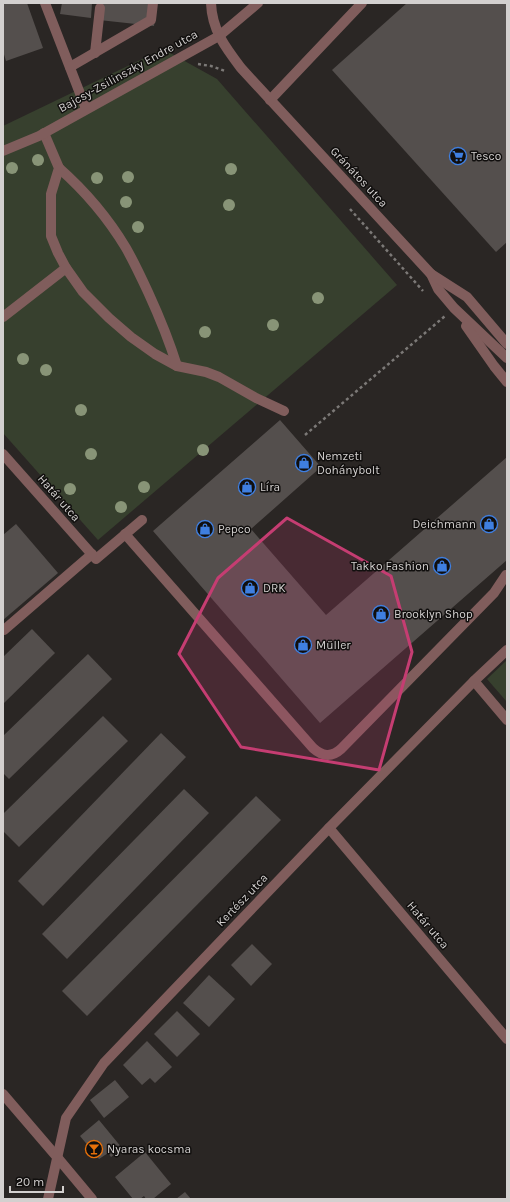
<svg xmlns="http://www.w3.org/2000/svg" width="510" height="1202" viewBox="0 0 510 1202" font-family="Karla,sans-serif">
	<style>
		.green { fill: #37402e }
		.building { fill: #544f4d }
		.lines { fill: none; stroke-linecap: round; stroke-linejoin: round }
		.path { stroke: #7c7977; stroke-width: 2.5; stroke-dasharray: 3 3; stroke-linecap: butt }
		.minor { stroke: #805d5c; stroke-width: 10 }
		.tree { fill: #889477 }
		.marked { fill: #c53d72; fill-opacity: 0.2; stroke: #c53d72; stroke-width: 3; stroke-linejoin: round }
		.labels { text-anchor: middle; dominant-baseline: central; stroke-width: 3; stroke-linejoin: round; paint-order: stroke }
		.street-label { font-size: 12px; fill: #d3d0cf; stroke: #110f0e }
		.poi-label { font-size: 12px; fill: #d3d0cf; stroke: #110f0e; text-anchor: start }
	</style>
	<rect width="100%" height="100%" fill="#2a2624"/>
	<g class="green">
		<polygon points="163,49 217,79 397,285 98,540 3,433 3,126"/>
		<polygon points="507,660 507,702 487,679"/>
	</g>
	<g class="building">
		<polygon points="3,3 27,3 43,48 6,61 3,51"/>
		<polygon points="62,3 92,3 91,18 60,14"/>
		<polygon points="101,3 157,3 154,26 99,20"/>
		<polygon points="407,3 507,3 507,242 496,252 332,70"/>
		<polygon points="280,420 321,467 251,529 326,615 507,457 507,560 320,723 153,531"/>
		<polygon points="16,524 58,573 3,620 3,535"/>
		<polygon points="32,629 55,653 3,704 3,657"/>
		<polygon points="88,654 112,679 9,779 3,773 3,736"/>
		<polygon points="103,716 128,741 19,847 3,831 3,814"/>
		<polygon points="161,733 186,757 43,906 18,881"/>
		<polygon points="184,789 209,813 67,959 42,934"/>
		<polygon points="256,796 281,820 87,1016 62,991"/>
		<polygon points="252,944 272,964 251,986 231,965"/>
		<polygon points="209,975 235,999 209,1027 183,1003"/>
		<polygon points="177,1011 200,1034 177,1057 154,1034"/>
		<polygon points="147,1041 172,1067 155,1083 150,1078 142,1085 123,1065"/>
		<polygon points="115,1080 129,1097 104,1118 90,1100"/>
		<polygon points="99,1120 122,1148 111,1157 108,1153 99,1159 80,1136"/>
		<polygon points="145,1152 171,1184 153,1199 146,1199 144,1196 140,1199 133,1199 115,1177"/>
		<polygon points="185,1192 191,1199 176,1199"/>
	</g>
	<g class="lines">
		<g class="path">
			<polyline points="198,64 211,66 225,71"/>
			<polyline points="350,209 423,291"/>
			<polyline points="305,435 445,316"/>
		</g>
		<g class="minor">
			<polyline points="45,3 86,109"/>
			<path d="M211 3C212 30 225 47 241 68L431 274 438 289 454 308 507 358"/>
			<polyline points="95,53 100,8"/>
			<polyline points="70,67 151,20 153,3"/>
			<polyline points="270,100 362,3"/>
			<polyline points="44,133 59,168 51,194 51,236 58,253 66,268 83,292 109,318 131,337 155,354 177,366 206,372 219,377 256,398 284,411"/>
			<polyline points="3,151 39,136 219,36 258,3"/>
			<path d="M59 168C85 191 108 218 126 248 134 262 141 277 148 292 159 316 169 340 177 366"/>
			<polyline points="431,274 467,297 507,344"/>
			<polyline points="3,317 66,268"/>
			<polyline points="466,326 494,366 507,382"/>
			<polyline points="3,454 96,559 142,520"/>
			<path d="M125 534 313 748C322 756 331 758 341 749L494 593 506 575"/>
			<polyline points="4,630 92,554"/>
			<polyline points="474,681 507,720"/>
			<polyline points="329,828 507,1039"/>
			<polyline points="3,1094 57,1157 92,1199"/>
			<polyline points="48,1199 66,1118 104,1063 329,828 474,681 507,650"/>
		</g>
	</g>
	<g class="tree">
		<circle cx="38" cy="160" r="6"/>
		<circle cx="12" cy="168" r="6"/>
		<circle cx="231" cy="169" r="6"/>
		<circle cx="128" cy="177" r="6"/>
		<circle cx="97" cy="178" r="6"/>
		<circle cx="126" cy="202" r="6"/>
		<circle cx="229" cy="205" r="6"/>
		<circle cx="138" cy="227" r="6"/>
		<circle cx="318" cy="298" r="6"/>
		<circle cx="273" cy="325" r="6"/>
		<circle cx="205" cy="332" r="6"/>
		<circle cx="23" cy="359" r="6"/>
		<circle cx="46" cy="370" r="6"/>
		<circle cx="81" cy="410" r="6"/>
		<circle cx="203" cy="450" r="6"/>
		<circle cx="91" cy="454" r="6"/>
		<circle cx="144" cy="487" r="6"/>
		<circle cx="70" cy="489" r="6"/>
		<circle cx="121" cy="507" r="6"/>
	</g>
	<path class="marked" d="M287 518 391 576 412 652 379 770 241 747 179 654 218 578Z"/>
	<defs>
		<g id="supermarket-ring" transform="scale(0.9)"><circle r="9.5" fill="#110f0e" stroke="#3f7fe0" stroke-width="1.5"/><path d="M-6-5.5h2.5l.6 2H6L4.5 2H-2.5L-4.4-4H-6ZM-1.5 3.2a1.3 1.3 0 1 0 .1 0ZM3 3.2a1.3 1.3 0 1 0 .1 0Z" fill="#3f7fe0"/></g>
		<g id="shop-ring" transform="scale(0.9)"><circle r="9.5" fill="#110f0e" stroke="#3f7fe0" stroke-width="1.5"/><path d="M-5-2.5h2.3a2.7 3.5 0 0 1 5.4 0H5L5.5 6h-11ZM-1.5-2.5h3a1.5 2.3 0 0 0-3 0Z" fill="#3f7fe0"/></g>
		<g id="bar-ring" transform="scale(0.9)"><circle r="9.5" fill="#110f0e" stroke="#e8710a" stroke-width="1.5"/><path d="M-6-5H6L.8 .8V4.5H3.5V6h-7V4.5H-.8V.8Z" fill="#e8710a"/></g>
	</defs>
	<g fill-rule="evenodd">
		<use href="#supermarket-ring" x="458" y="156"/>
		<use href="#shop-ring" x="304" y="463"/>
		<use href="#shop-ring" x="247" y="487"/>
		<use href="#shop-ring" x="489" y="524"/>
		<use href="#shop-ring" x="205" y="529"/>
		<use href="#shop-ring" x="442" y="566"/>
		<use href="#shop-ring" x="250" y="588"/>
		<use href="#shop-ring" x="381" y="614"/>
		<use href="#shop-ring" x="303" y="645"/>
		<use href="#bar-ring" x="94" y="1149"/>
	</g>
	<g class="labels">
		<g class="street-label">
			<text transform="translate(128 71) rotate(-29)">Bajcsy-Zsilinszky Endre utca</text>
			<text transform="translate(359 177) rotate(47)">Gránátos utca</text>
			<text transform="translate(59 498) rotate(49)">Határ utca</text>
			<text transform="translate(242 900) rotate(-46)">Kertész utca</text>
			<text transform="translate(428 925) rotate(50)">Határ utca</text>
		</g>
		<g class="poi-label">
			<text x="471" y="156">Tesco</text>
			<text x="317" y="456">Nemzeti<tspan x="317" dy="14">Dohánybolt</tspan></text>
			<text x="260" y="487">Líra</text>
			<text x="476" y="524" text-anchor="end">Deichmann</text>
			<text x="218" y="529">Pepco</text>
			<text x="429" y="566" text-anchor="end">Takko Fashion</text>
			<text x="263" y="588">DRK</text>
			<text x="394" y="614">Brooklyn Shop</text>
			<text x="316" y="645">Müller</text>
			<text x="107" y="1149">Nyaras kocsma</text>
		</g>
	</g>
	<rect width="510" height="1202" fill="none" stroke="#d3d0cf" stroke-width="8"/>
	<path d="M10 1186v6h53v-6" fill="none" stroke="#d3d0cf" stroke-width="2"/>
	<text x="16" y="1186" font-size="12" fill="#d3d0cf" stroke="#110f0e" stroke-width="3" paint-order="stroke">20 m</text>
</svg>
